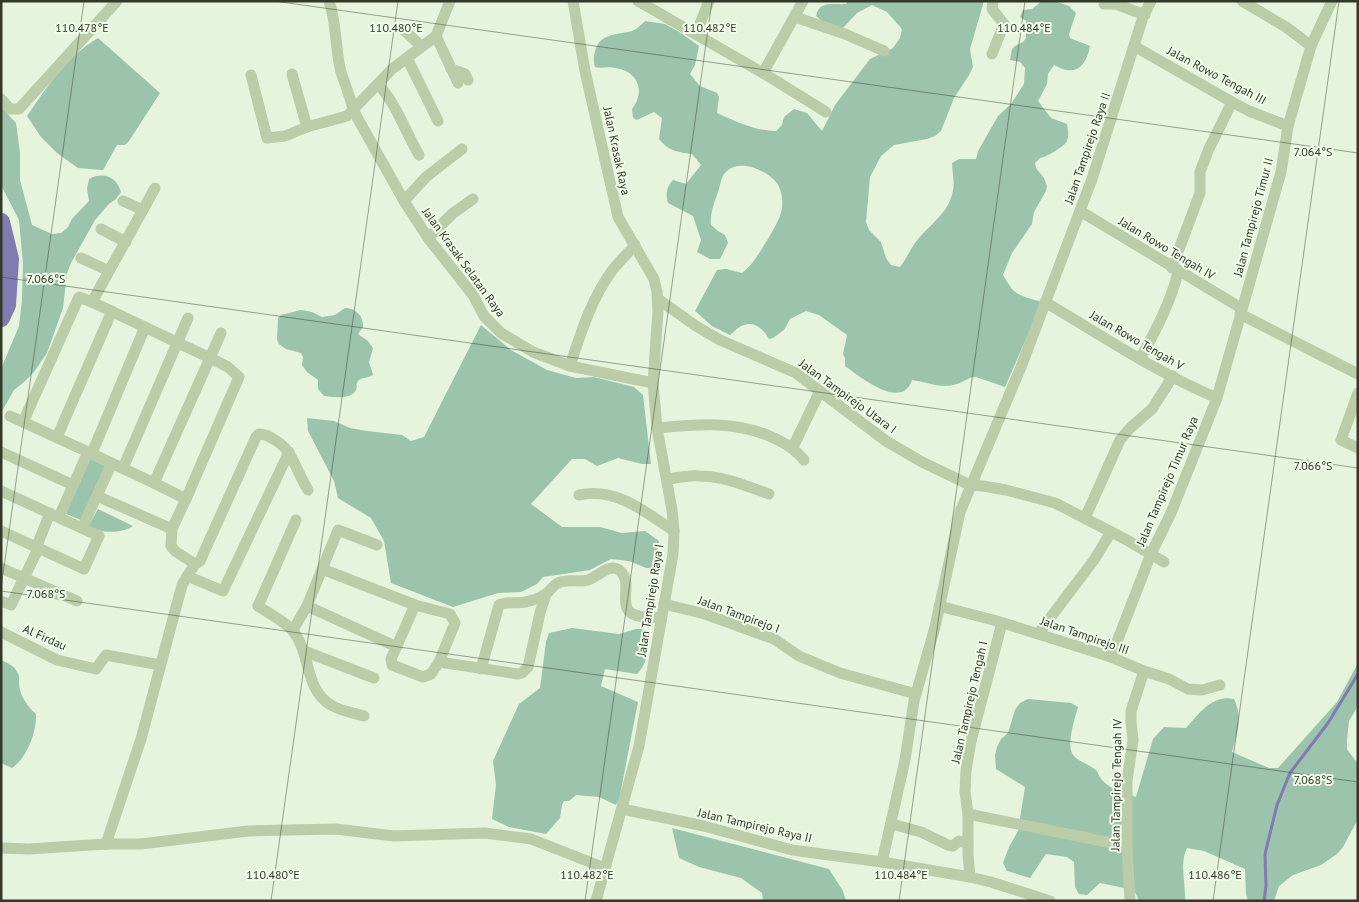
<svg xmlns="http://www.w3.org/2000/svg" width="1359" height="902" viewBox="0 0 1359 902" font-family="'PT Sans',sans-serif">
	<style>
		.green { fill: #9cc3ac }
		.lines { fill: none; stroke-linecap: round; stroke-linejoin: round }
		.stream { stroke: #817bb1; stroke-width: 3 }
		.river { stroke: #817bb1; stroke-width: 18 }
		.minor { stroke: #bacca8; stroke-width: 11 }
		.ticks { fill: none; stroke: #333929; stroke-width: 1; stroke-opacity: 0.45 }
		.labels { text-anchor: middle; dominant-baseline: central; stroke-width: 4; stroke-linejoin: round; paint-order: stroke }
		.street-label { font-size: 12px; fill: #333929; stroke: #f1fbea }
		.ticks-label { font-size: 12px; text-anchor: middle; fill: #333929; stroke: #f1fbea; stroke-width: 4; stroke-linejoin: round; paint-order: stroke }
	</style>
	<rect width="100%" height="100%" fill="#e6f3dd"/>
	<g class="green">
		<path d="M848 1H984L970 49 973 67 969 75 954 98 941 131 935 136 927 139 894 145 881 156 870 177 866 222 869 230 881 242 886 258 891 265 900 267C907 258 911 247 919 238 932 223 950 211 953 190 955 182 952 171 952 163L959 159H976L978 151 998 116 1011 104 1024 84 1025 68 1020 62 1010 60 1012 49 1015 46 1023 42 1026 38V21L1020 17 1023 10 1032 9 1042 1H1054L1069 6 1076 13 1069 34 1070 38 1090 46C1086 68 1074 77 1054 65L1048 74 1047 84 1038 101 1051 118 1067 124C1068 130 1069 135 1067 141 1065 146 1045 158 1040 158L1035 163 1036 168 1044 178 1047 186 1046 191 1034 212 1032 224 1012 253 1003 275C1006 280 1009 285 1012 289 1019 297 1032 299 1042 302L1005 387 976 377C967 377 962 384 953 385 941 388 925 382 912 380 902 411 860 377 845 366V358L843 354 847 335 819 315 806 311 790 319 784 330 773 338 769 339C764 330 755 321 744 325 739 326 734 332 730 335L712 326 695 311 717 270 726 269 742 273C754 264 760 251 768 239 773 230 781 218 782 207 783 199 781 188 776 182 766 170 740 159 727 171 720 177 721 184 718 192 714 204 710 212 711 225L718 231 725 235 728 243 720 259H710L697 252 701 240 693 216 668 203C665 194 667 186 673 180L686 184 701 165 692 154C677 152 669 151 659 139L662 118 654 112 637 120 633 118 632 109C646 91 638 71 615 68 608 66 602 69 595 67 593 61 594 56 595 51 600 33 617 35 632 31 637 29 641 25 645 21L665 24 681 33 699 46 695 65 690 74 700 86 717 93 719 97 717 113C735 121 755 131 776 131L782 125 784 117 794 109 807 113 822 131 835 105 870 59 893 48 900 38 902 29 887 12 872 5 857 13 842 29 822 21 816 16C819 0 834 5 846 4Z"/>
		<path d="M98 38 160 93 129 141 125 145H117L103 170 78 168 57 153 41 137 27 116C48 86 66 57 98 38Z"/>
		<path d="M1 107 16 123 20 153V180L32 225 52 234 61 233 68 227 72 219 89 201 87 188 89 179C103 171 117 177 121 192L116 199 109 204 95 220 71 263 67 273 63 308 47 353 34 372 24 382 14 390 1 413V369L19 326 22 300 23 263 19 220 1 185Z"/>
		<path d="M345 308C356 308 364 317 363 327L358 334 368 341 373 348 369 362 373 375C369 378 361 377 358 381 355 385 358 386 356 390 351 400 333 397 324 396L318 389V380L307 372 302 365 303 357 301 353 286 349 279 344 277 340 278 318 281 315 301 310 312 312 322 317 335 315Z"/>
		<polygon points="481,325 511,350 547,370 576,378 594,377 634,387 643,395 651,464 642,464 618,458 597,466 585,459 572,459 531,504 562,527 600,527 622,533 645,531 659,541 655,568 646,568 629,561 611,559 590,570 543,577 537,584 521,592 498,593 453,607 391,583 384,541 371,518 338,498 334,481 308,431 307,418 334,421 350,428 367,431 402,435 411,441 424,437"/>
		<polygon points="90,459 105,466 81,520 66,514"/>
		<path d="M98 509 133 526C121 534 100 533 88 527Z"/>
		<path d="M572 628 619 634 636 629H644C651 642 648 664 637 674L605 669 601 686 638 702 619 800 616 805 599 797 576 795 569 801H564L562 805 560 818 546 834 509 827 492 819 496 785 493 761 519 704 540 688 546 642 549 633Z"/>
		<path d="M1 660C7 663 15 666 17 672 20 676 19 679 19 683 19 695 28 707 36 714 37 731 27 758 12 768L1 763Z"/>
		<path d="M1358 663V706L1349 721 1347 740V749L1358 764V819L1343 847 1337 854 1321 865 1293 875 1279 886 1274 901H1248L1246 894 1245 869 1204 851 1187 848C1179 864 1186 883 1185 901H1139L1134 890 1100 883 1087 895 1079 894 1075 887 1074 862 1067 857 1046 854 1030 878 1007 871 1003 863 1009 847 1018 831 1025 787 996 769 995 755 997 747 1001 739 1008 733 1015 710 1020 703 1028 699 1071 703 1078 707C1075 718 1065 747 1074 756 1079 762 1091 765 1097 771 1103 788 1120 791 1136 797L1153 739 1164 727 1186 728C1199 714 1212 694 1234 699 1243 716 1237 734 1232 752L1269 768H1278L1337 702Z"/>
		<polygon points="672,828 829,869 843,891 846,901 763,901 762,893 741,878 699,867 679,858"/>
	</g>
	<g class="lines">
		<polyline class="stream" points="1264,901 1266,886 1265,854 1277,805 1290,773 1328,723 1358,674"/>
		<polyline class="river" points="1,222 10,259 7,305 1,318"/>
		<g class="minor">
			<path d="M329 1C337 24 335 49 341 72 345 85 350 95 353 110L404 201 428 238 473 295 484 316 501 333 533 352 570 366 653 383"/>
			<polyline points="573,1 585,71 618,217 654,279 657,292 658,311 653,383 657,428 672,510 674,531 673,554 639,746 596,901"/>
			<polyline points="638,1 763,73 826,112"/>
			<polyline points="1242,1 1286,27 1311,46"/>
			<polyline points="1104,4 1116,4 1145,15"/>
			<polyline points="795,17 845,34 884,51"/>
			<polyline points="404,30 421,46"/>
			<polyline points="696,34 709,1"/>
			<polyline points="436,36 458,83"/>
			<polyline points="1134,46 1232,102 1249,111 1288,126"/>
			<polyline points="992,54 1004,24 992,9 993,1"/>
			<polyline points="407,58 438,121"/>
			<polyline points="451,69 465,74 468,80"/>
			<polyline points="763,73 803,1"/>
			<polyline points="292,74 307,127"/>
			<polyline points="251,75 267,138 285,136 307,127 347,116 392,69 436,36 450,1"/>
			<path d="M378 84C397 105 405 131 419 155"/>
			<polyline points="1,99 10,109 19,109 117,1"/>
			<polyline points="155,188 92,302 210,358 154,483 186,499"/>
			<polyline points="123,201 143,210"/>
			<polyline points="404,201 426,177 462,149"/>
			<polyline points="1080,211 1241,308"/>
			<polyline points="101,229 126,242"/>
			<polyline points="428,238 452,214 473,199"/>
			<polyline points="81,258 109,271"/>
			<polyline points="1172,268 1200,193 1200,172 1208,151 1232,102"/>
			<polyline points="658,299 696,326 720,340 796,373 886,441 922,462 970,485 983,486 1006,490 1055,503 1127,540 1164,562"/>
			<path d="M1045 302C1101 335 1157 373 1217 398"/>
			<polyline points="1240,314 1358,374"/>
			<path d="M1140 359C1155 332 1171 302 1178 272"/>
			<path d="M570 366C581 332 592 297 614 268 621 260 628 253 635 245"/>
			<polyline points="1358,393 1341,440 1358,448"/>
			<polyline points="10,416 88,452 59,517"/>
			<polyline points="23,422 79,297 92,302"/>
			<path d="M657 428C698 424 738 420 776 439 788 445 796 450 804 460"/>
			<polyline points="57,437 112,311"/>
			<polyline points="793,447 820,391"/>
			<polyline points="1,452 73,485"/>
			<polyline points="88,452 154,483"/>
			<polyline points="92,453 145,327"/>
			<polyline points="123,468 188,318"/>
			<path d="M667 479C678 478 688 475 699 476 724 476 746 486 769 494"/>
			<polyline points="1,491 99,536 84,569 1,531"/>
			<path d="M579 495C617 487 645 512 674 531"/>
			<polyline points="97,496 172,529"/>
			<polyline points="1085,518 1120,440 1130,428 1152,409 1173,376"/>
			<path d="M296 520 258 606C268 613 286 622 293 631 311 653 304 689 331 705 340 711 354 713 364 716"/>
			<polyline points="82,528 112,463"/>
			<polyline points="36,548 50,513"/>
			<polyline points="195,564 175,551 171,546 172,529 186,499 239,377 228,367 210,358 221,333"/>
			<polyline points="1,568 77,601"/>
			<polyline points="322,569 415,605 450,614 455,623 439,662"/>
			<polyline points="187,576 223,591 289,452"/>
			<polyline points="1,601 11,605 38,549"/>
			<polyline points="664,604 705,614 774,639 799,656 840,673 916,694"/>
			<polyline points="415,605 391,659 392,665 423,677 431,674 439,662 518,674 522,673 528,667 540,613 546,594"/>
			<polyline points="307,606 397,647"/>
			<polyline points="939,606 997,621 1111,657 1144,671 1169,679 1188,689 1202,690 1220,685"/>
			<polyline points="293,630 307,606 338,530 377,545"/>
			<polyline points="1,632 57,660 96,669 106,655 160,665"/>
			<polyline points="1038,634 1094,560 1111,532"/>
			<polyline points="304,651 374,678"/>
			<polyline points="1111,657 1151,554 1171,513 1217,398 1281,172 1288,126 1311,46 1332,1"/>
			<path d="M481 669 499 605C507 601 517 604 525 602 532 601 541 597 547 593 551 590 553 585 558 583 568 578 578 583 588 580 598 577 609 563 619 570 634 581 618 603 631 613 638 618 652 617 661 618"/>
			<polyline points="622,809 704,826 792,850 882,862 970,877 991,882 1050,901"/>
			<polyline points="968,814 1127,846"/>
			<polyline points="892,824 921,832 948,845 953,846 959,841 968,843"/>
			<path d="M106 844 141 739 182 585 195 564 200 561 256 437 259 434C269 434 284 445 289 453 296 465 301 479 308 490"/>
			<polyline points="1,848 29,849 106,844 141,844 248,831 336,829 394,836 485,833 531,839 605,868"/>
			<polyline points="882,862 905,760 914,701 935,627 960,512 1021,367 1092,179 1143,17 1151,1"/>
			<polyline points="970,877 968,854 968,814 965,792 966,770 971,741 1002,623"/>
			<polyline points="1130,901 1127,846 1127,781 1133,740 1131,722 1131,711 1144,671"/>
		</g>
	</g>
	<path class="ticks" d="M274 1 1358 153M1 277 1358 468M1 588 84 1M1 591 1358 782M271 901 398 1M585 901 712 1M899 901 1025 1M1213 901 1339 1"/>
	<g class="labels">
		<g class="street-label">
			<text transform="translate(1217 75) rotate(28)">Jalan Rowo Tengah III</text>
			<text transform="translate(1087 148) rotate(-71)">Jalan Tampirejo Raya II</text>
			<text transform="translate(617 151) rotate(78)">Jalan Krasak Raya</text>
			<text transform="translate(1253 217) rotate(-75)">Jalan Tampirejo Timur II</text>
			<text transform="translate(1167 248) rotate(31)">Jalan Rowo Tengah IV</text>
			<text transform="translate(464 262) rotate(54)">Jalan Krasak Selatan Raya</text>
			<text transform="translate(1137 340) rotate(30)">Jalan Rowo Tengah V</text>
			<text transform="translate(848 396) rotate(36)">Jalan Tampirejo Utara I</text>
			<text transform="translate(1167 481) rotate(-67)">Jalan Tampirejo Timur Raya</text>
			<text transform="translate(650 600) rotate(-81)">Jalan Tampirejo Raya I</text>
			<text transform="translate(739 614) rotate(20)">Jalan Tampirejo I</text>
			<text transform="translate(1085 635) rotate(19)">Jalan Tampirejo III</text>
			<text transform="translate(45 637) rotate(24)">Al Firdau</text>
			<text transform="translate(969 702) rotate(-77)">Jalan Tampirejo Tengah I</text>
			<text transform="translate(1116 785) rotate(-89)">Jalan Tampirejo Tengah IV</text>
			<text transform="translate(755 825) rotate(13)">Jalan Tampirejo Raya II</text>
		</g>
	</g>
	<g class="ticks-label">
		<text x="82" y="32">110.478°E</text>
		<text x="396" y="32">110.480°E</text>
		<text x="710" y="32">110.482°E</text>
		<text x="1024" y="32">110.484°E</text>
		<text x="1313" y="156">7.064°S</text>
		<text x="46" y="283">7.066°S</text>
		<text x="1313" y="470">7.066°S</text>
		<text x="46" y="598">7.068°S</text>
		<text x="1313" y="784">7.068°S</text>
		<text x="273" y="879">110.480°E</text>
		<text x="587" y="879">110.482°E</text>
		<text x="901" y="879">110.484°E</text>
		<text x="1215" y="879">110.486°E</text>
	</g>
	<rect width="1359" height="902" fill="none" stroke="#333929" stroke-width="5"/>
</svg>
